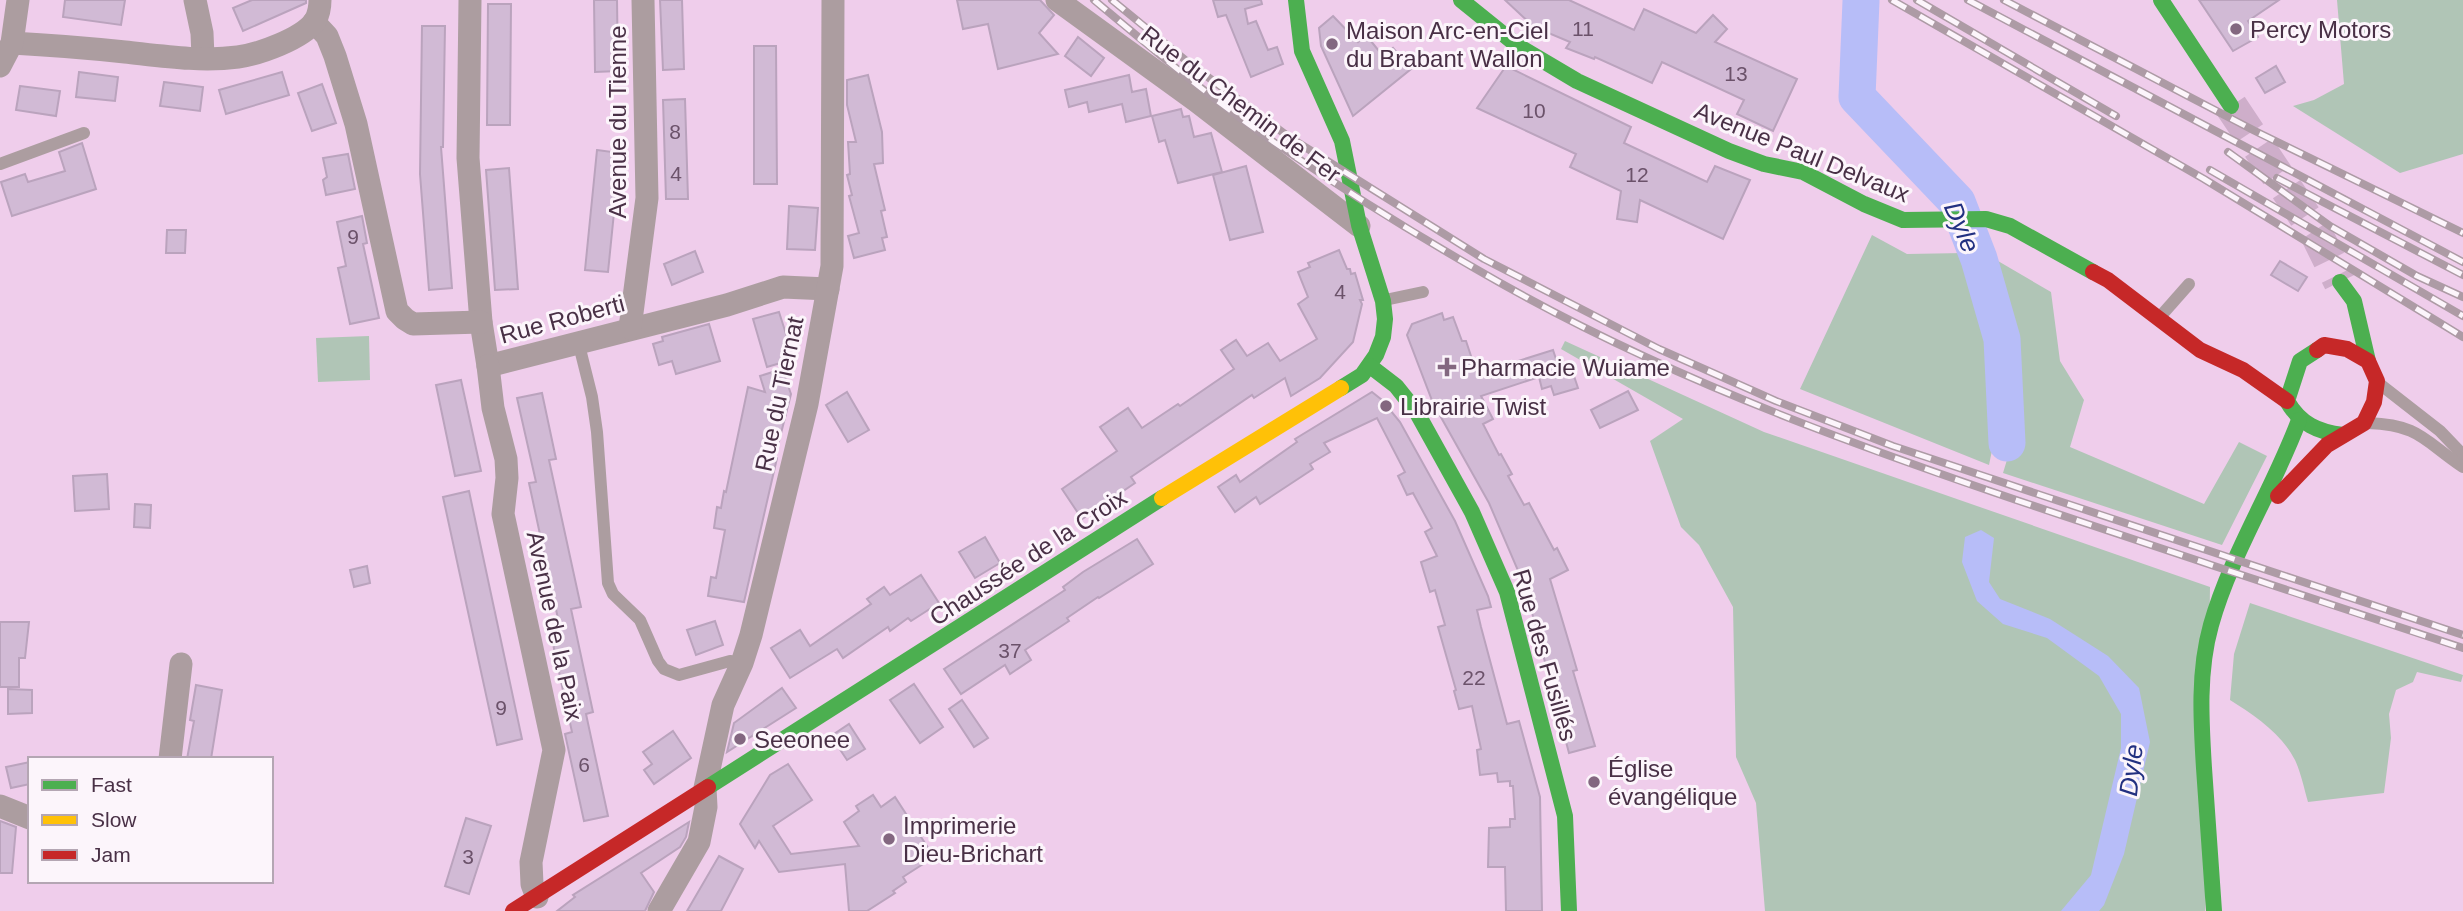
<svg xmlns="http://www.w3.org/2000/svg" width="2463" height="911" viewBox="0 0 2463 911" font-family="Arial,sans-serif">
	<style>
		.green { fill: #b0c5b6 }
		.water { fill: #b7bdf8 }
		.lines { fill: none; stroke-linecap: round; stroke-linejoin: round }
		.river { stroke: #b7bdf8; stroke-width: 37 }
		.building { fill: #d1bad5; stroke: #baa3bd; stroke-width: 2 }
		.secondary-tunnel { stroke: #ceaeca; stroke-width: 33; stroke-dasharray: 33 17; stroke-linecap: butt }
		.lane { stroke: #ac9da0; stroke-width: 12 }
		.street { stroke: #ac9da0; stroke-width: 23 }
		.fast { stroke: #4caf50; stroke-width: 16 }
		.slow { stroke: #ffc107; stroke-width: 16 }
		.jam { stroke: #c62828; stroke-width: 16 }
		.rail-casing { stroke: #ad9ba5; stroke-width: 8 }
		.rail { stroke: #fcf5fb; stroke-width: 5; stroke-dasharray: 16; stroke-linecap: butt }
		.poi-dot { fill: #836780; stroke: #fcf5fb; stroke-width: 2.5 }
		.labels { text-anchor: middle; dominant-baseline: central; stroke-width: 6; stroke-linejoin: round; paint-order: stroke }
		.number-label { font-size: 21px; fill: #6b526a }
		.poi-label { font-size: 24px; fill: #493046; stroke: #fcf5fb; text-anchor: start }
		.street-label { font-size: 24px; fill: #493046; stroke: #fcf5fb }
		.water-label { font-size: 26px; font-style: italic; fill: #223081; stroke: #fcf5fb }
	</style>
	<rect width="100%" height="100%" fill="#efcdeb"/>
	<g class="green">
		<polygon points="2337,0 2463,0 2463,154 2400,173 2293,106 2314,100 2344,84"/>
		<polygon points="1872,235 1907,254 1964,253 1996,357 1997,426 1989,465 1800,389"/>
		<polygon points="1986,254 2051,292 2060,361 2084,400 2070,447 2204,504 2239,442 2267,456 2222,545 2003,473 2013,440 2007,337"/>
		<polygon points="369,336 370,380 318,382 316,338"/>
		<polygon points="1565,341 1764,432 2210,587 2205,911 1765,911 1756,803 1736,757 1733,607 1699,545 1681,527 1650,441 1683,419 1561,349"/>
		<path d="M2250 603 2463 675 2461 682 2417 672 2413 682 2396 690 2389 714 2391 738 2384 793 2308 802C2304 788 2301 773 2295 760 2281 733 2254 715 2230 700L2234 654Z"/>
	</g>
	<polygon class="water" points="1981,530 1994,538 1989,582 2000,599 2050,619 2108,656 2139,688 2150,742 2124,854 2104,905 2099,911 2061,911 2091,875 2121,748 2121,714 2099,676 2047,638 2003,624 1977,601 1962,562 1965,537"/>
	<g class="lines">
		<polyline class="river" points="1861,1 1857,97 1957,202 1979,259 2002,339 2007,443"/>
	</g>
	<g class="building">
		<polygon points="65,0 125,0 121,25 63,17"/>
		<polygon points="252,0 306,0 306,3 243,31 233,8"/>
		<polygon points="594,0 617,0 618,71 595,72"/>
		<polygon points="660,0 682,0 684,69 663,70"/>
		<polygon points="957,0 1040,0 1054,15 1039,33 1058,54 998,69 988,24 963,29"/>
		<polygon points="1213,0 1261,0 1262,4 1245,9 1248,24 1256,21 1268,50 1277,47 1283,64 1251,77 1226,15 1218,17"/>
		<polygon points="1505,0 1569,0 1634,30 1644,9 1696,33 1713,15 1727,29 1715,42 1797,79 1773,131 1737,114 1744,100 1662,62 1652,83 1595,57 1594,59 1566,48 1570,42 1534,27"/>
		<polygon points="2199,0 2279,0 2248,21 2258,37 2233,51"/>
		<polygon points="488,4 511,4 510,125 487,125"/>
		<polygon points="1333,16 1358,42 1366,35 1383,56 1393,48 1411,69 1353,116 1321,46 1319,28"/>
		<polygon points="422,26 445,26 443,147 441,147 452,288 429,290 420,174"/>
		<polygon points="1078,37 1104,58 1091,76 1065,56"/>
		<polygon points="754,46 776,46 777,184 754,184"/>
		<polygon points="1506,66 1631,127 1624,143 1707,182 1715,166 1750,180 1723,239 1640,200 1637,222 1617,219 1621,191 1570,167 1576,154 1477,108"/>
		<polygon points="2276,66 2285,82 2265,93 2256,78"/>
		<polygon points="79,72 118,77 115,101 76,97"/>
		<polygon points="282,72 289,95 226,114 219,90"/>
		<polygon points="868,75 882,132 883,163 874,164 885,210 881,211 887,237 882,238 885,250 854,258 848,236 859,233 849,196 852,195 847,175 850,174 848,142 856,142 847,105 847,80"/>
		<polygon points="1129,75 1132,92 1146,89 1151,116 1126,122 1122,104 1089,112 1087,102 1069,107 1065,90"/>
		<polygon points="164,82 203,87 200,111 160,106"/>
		<polygon points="322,84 336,123 312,131 298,93"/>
		<polygon points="20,86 60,91 56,116 16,110"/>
		<polygon points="685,99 688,199 666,199 663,100"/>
		<polygon points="1181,109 1183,117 1189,116 1194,137 1211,133 1222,172 1178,183 1165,140 1159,142 1152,116"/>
		<polygon points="82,143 96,189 12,216 1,182 25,174 28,182 65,171 59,152"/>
		<polygon points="597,150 620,153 608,272 585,270"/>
		<polygon points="348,154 355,189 326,195 323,180 327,177 323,158"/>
		<polygon points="1246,166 1263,232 1230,240 1213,175"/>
		<polygon points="509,168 518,289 495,290 486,170"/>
		<polygon points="789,206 818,208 815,250 787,249"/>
		<polygon points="362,216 367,243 363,244 379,318 350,324 338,268 346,266 337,222"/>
		<polygon points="167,230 186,230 185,253 166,253"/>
		<polygon points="1339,250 1347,269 1350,269 1351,274 1355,273 1363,300 1360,300 1362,304 1353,342 1320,378 1291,396 1285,378 1254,398 1252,395 1131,477 1135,483 1082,519 1062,489 1117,451 1100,427 1128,408 1142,428 1178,404 1180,406 1234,369 1221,350 1236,340 1247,356 1268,343 1280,361 1317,339 1298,304 1308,297 1298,272 1310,267 1308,263"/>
		<polygon points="695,251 703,272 672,285 664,264"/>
		<polygon points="2280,261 2307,277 2298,291 2271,275"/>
		<polygon points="779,312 794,359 767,367 753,319"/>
		<polygon points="1442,313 1444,320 1453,317 1462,341 1466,341 1477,374 1553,350 1559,368 1570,364 1578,388 1554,395 1551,386 1542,389 1539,377 1481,396 1493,419 1483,424 1499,455 1501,454 1512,474 1508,476 1524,505 1529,503 1554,550 1557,548 1568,570 1550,579 1570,646 1577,670 1573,671 1595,746 1569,753 1531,609 1534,608 1489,503 1433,403 1407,335 1412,324"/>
		<polygon points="709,324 720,361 676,374 672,361 659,365 653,344 663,341 662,337"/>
		<polygon points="782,369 791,394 775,457 777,458 744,602 708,596 711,577 716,578 725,530 714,528 717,507 721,508 724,491 726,492 748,387 765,392 760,376"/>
		<polygon points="461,380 481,471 455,476 436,385"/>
		<polygon points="1628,391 1638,410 1600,428 1591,410"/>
		<polygon points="847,392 869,430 848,442 826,405"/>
		<polygon points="1372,392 1382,400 1400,422 1455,521 1488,596 1491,607 1477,610 1481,627 1507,724 1519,721 1540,797 1542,911 1506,911 1505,867 1488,867 1489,828 1510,827 1510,819 1515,819 1513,786 1510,786 1510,781 1498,782 1497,773 1480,775 1477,750 1481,749 1472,706 1459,709 1454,691 1456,690 1438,627 1445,625 1435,590 1430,592 1421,562 1437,556 1425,532 1432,528 1413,493 1407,495 1398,476 1405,472 1377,418 1324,443 1330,452 1310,464 1313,469 1260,504 1256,497 1235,512 1218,487 1236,475 1240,482 1297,442 1295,439"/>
		<polygon points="542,393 556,459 549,460 581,607 571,609 593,712 586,714 608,816 584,821 565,734 572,732 550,630 560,628 529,483 536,482 517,398"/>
		<polygon points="107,474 109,509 75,511 73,476"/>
		<polygon points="469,491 522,739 497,745 443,497"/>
		<polygon points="135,504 151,505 150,528 134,527"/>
		<polygon points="985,537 1000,563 975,578 959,552"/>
		<polygon points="1137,539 1153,564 1099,598 1098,597 1067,618 1069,621 1025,650 1031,660 1010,674 1005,665 961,694 944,669 1065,590 1063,587 1083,572"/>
		<polygon points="367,566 370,583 354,587 350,570"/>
		<polygon points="921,575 939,603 911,621 908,618 890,631 888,627 843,658 837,649 790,678 771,648 800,630 810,646 871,604 867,599 884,587 890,595"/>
		<polygon points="715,621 723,645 696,655 687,630"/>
		<polygon points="0,622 29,622 25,658 19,658 19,687 0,687"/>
		<polygon points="914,684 943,727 920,743 890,700"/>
		<polygon points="196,685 222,690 211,759 187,759 194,721 190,720"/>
		<polygon points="782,688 796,708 727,752 734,723"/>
		<polygon points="8,689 32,690 32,713 8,714"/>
		<polygon points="962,700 988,738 974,747 949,709"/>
		<polygon points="849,724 865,749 847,760 831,736"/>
		<polygon points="673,731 691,758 654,784 644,770 652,764 643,752"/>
		<polygon points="30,762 30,784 11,788 6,767"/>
		<polygon points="788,764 812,800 773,826 791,854 859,846 844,822 859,811 856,806 873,795 881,807 895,797 934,857 903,877 906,882 893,891 895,893 867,911 849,911 845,864 779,872 759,841 755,848 740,824 770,775"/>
		<polygon points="466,818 491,826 469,894 445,886"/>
		<polygon points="0,821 16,827 12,873 0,873"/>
		<polygon points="689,822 686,837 680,847 641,873 654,892 645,911 557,911 575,897 573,895"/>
		<polygon points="719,856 743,869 721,911 687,911"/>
	</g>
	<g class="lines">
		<polyline class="secondary-tunnel" points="2231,106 2316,233 2340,282"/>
		<g class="lane">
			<polyline points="0,164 84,133"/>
			<polyline points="1385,300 1423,292"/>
			<polyline points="2159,318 2189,284"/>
			<polyline points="578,341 592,397 597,432 608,583 613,594 640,620 658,661 664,669 679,675 730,661 742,663"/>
			<polyline points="2381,385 2440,431 2463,455"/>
			<path d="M2368 423C2420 425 2423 440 2463 467"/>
		</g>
		<g class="street">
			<polyline points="195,0 202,33 203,57"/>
			<polyline points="470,0 468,158 481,322 488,366 727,305 783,287 828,289"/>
			<polyline points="1057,0 1195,100 1359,226"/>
			<polyline points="314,22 327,36 335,56 356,124 397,311 405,319 413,324 481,322"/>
			<path d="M12 43C50 45 87 48 125 52 162 56 201 62 238 57 259 54 302 39 315 21 319 14 320 8 320 0"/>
			<polyline points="0,66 12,43 18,0"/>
			<polyline points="630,328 647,198 643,0"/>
			<polyline points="488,366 493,408 506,459 507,478 503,514 554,750 531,862 532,884 537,897"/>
			<polyline points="170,759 181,664"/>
			<polyline points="0,806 30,818"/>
			<polyline points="659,911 699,842 706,807 705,788 723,705 742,663 751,635 807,404 832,266 833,0"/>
		</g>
		<g class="fast">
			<polyline points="1296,0 1302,51 1342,141 1359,225 1383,301 1385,319 1383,337 1376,355 1362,375 1341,388"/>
			<polyline points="1461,0 1518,46 1577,81 1729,151 1764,164 1803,172 1864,204 1903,220 1986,219 2010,226 2093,272"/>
			<polyline points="2161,0 2231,106"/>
			<polyline points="2340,282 2354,301 2368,361"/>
			<path d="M2317 350 2300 361 2287 401C2300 424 2318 432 2343 435"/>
			<polyline points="1370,366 1396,386 1416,411 1472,512 1507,592 1565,816 1569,911"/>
			<polyline points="708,787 1162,498"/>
			<path d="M2214 911C2211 863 2207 816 2204 768 2201 720 2198 671 2211 625 2231 554 2273 490 2299 420"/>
		</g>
		<polyline class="slow" points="1162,498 1341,388"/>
		<g class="jam">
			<polyline points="2093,272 2108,280 2200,350 2243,370 2287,401"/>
			<polyline points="2278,496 2327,445 2364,423 2374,402 2377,381 2368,361 2347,349 2324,345 2317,350"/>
			<polyline points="513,911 708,787"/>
		</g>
		<g class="rail-casing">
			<g id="rail">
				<path d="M1094 0C1155 51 1215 102 1281 147 1344 190 1410 231 1476 269 1669 382 1880 455 2091 525 2215 566 2339 608 2463 648"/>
				<polyline points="1112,0 1189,63 1289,137 1484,259 1659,349 1776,401 1893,446 2463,635"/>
				<polyline points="1892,0 2204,179 2463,337"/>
				<polyline points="1917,0 2116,116"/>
				<polyline points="1968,0 2463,262"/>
				<polyline points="2004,0 2255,131 2463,233"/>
				<polyline points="2228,152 2330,226 2417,276 2463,297"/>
				<polyline points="2210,170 2463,316"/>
				<polyline points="2277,178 2463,275"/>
			</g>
		</g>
		<use href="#rail" class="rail"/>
	</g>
	<g class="poi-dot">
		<circle cx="2236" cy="29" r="7"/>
		<circle cx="1332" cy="44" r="7"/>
		<path d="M1443.5 356.5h7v7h7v7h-7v7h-7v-7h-7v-7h7z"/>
		<circle cx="1386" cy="406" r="7"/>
		<circle cx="740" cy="739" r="7"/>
		<circle cx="1594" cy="782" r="7"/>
		<circle cx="889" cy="839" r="7"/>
	</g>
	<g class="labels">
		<g class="number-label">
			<text x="1583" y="28">11</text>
			<text x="1736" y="73">13</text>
			<text x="1534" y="110">10</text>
			<text x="675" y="131">8</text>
			<text x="676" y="173">4</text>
			<text x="1637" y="174">12</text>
			<text x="353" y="236">9</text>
			<text x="1340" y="291">4</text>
			<text x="1010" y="650">37</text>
			<text x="1474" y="677">22</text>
			<text x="501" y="707">9</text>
			<text x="584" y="764">6</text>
			<text x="468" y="856">3</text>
		</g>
		<g class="poi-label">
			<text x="2250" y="29">Percy Motors</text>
			<text x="1346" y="30">Maison Arc-en-Ciel<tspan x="1346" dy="28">du Brabant Wallon</tspan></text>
			<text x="1461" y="367">Pharmacie Wuiame</text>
			<text x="1400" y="406">Librairie Twist</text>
			<text x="754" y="739">Seeonee</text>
			<text x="1608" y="768">Église<tspan x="1608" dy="28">évangélique</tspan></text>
			<text x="903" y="825">Imprimerie<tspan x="903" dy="28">Dieu-Brichart</tspan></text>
		</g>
		<g class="street-label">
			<text transform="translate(1241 104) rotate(37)">Rue du Chemin de Fer</text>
			<text transform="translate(617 122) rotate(-90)">Avenue du Tienne</text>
			<text transform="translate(1802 152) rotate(22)">Avenue Paul Delvaux</text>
			<text transform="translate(562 319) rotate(-15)">Rue Roberti</text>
			<text transform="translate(779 394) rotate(-78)">Rue du Tiernat</text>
			<text transform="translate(1028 557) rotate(-33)">Chaussée de la Croix</text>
			<text transform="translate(555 626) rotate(78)">Avenue de la Paix</text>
			<text transform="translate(1545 655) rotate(74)">Rue des Fusillés</text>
		</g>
		<g class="water-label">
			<text transform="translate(1962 227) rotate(67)">Dyle</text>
			<text transform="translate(2131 770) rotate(-83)">Dyle</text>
		</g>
	</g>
	<rect x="28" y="757" width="245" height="126" fill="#fcf5fb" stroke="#b4a6b3" stroke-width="2"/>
	<rect x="42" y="780" width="35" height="10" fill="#4caf50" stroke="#b4a6b3" stroke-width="2"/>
	<text x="91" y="792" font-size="21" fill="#493046">Fast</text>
	<rect x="42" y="815" width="35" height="10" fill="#ffc107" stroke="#b4a6b3" stroke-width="2"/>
	<text x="91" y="827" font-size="21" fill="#493046">Slow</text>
	<rect x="42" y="850" width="35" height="10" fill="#c62828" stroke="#b4a6b3" stroke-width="2"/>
	<text x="91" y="862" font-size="21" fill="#493046">Jam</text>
</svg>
